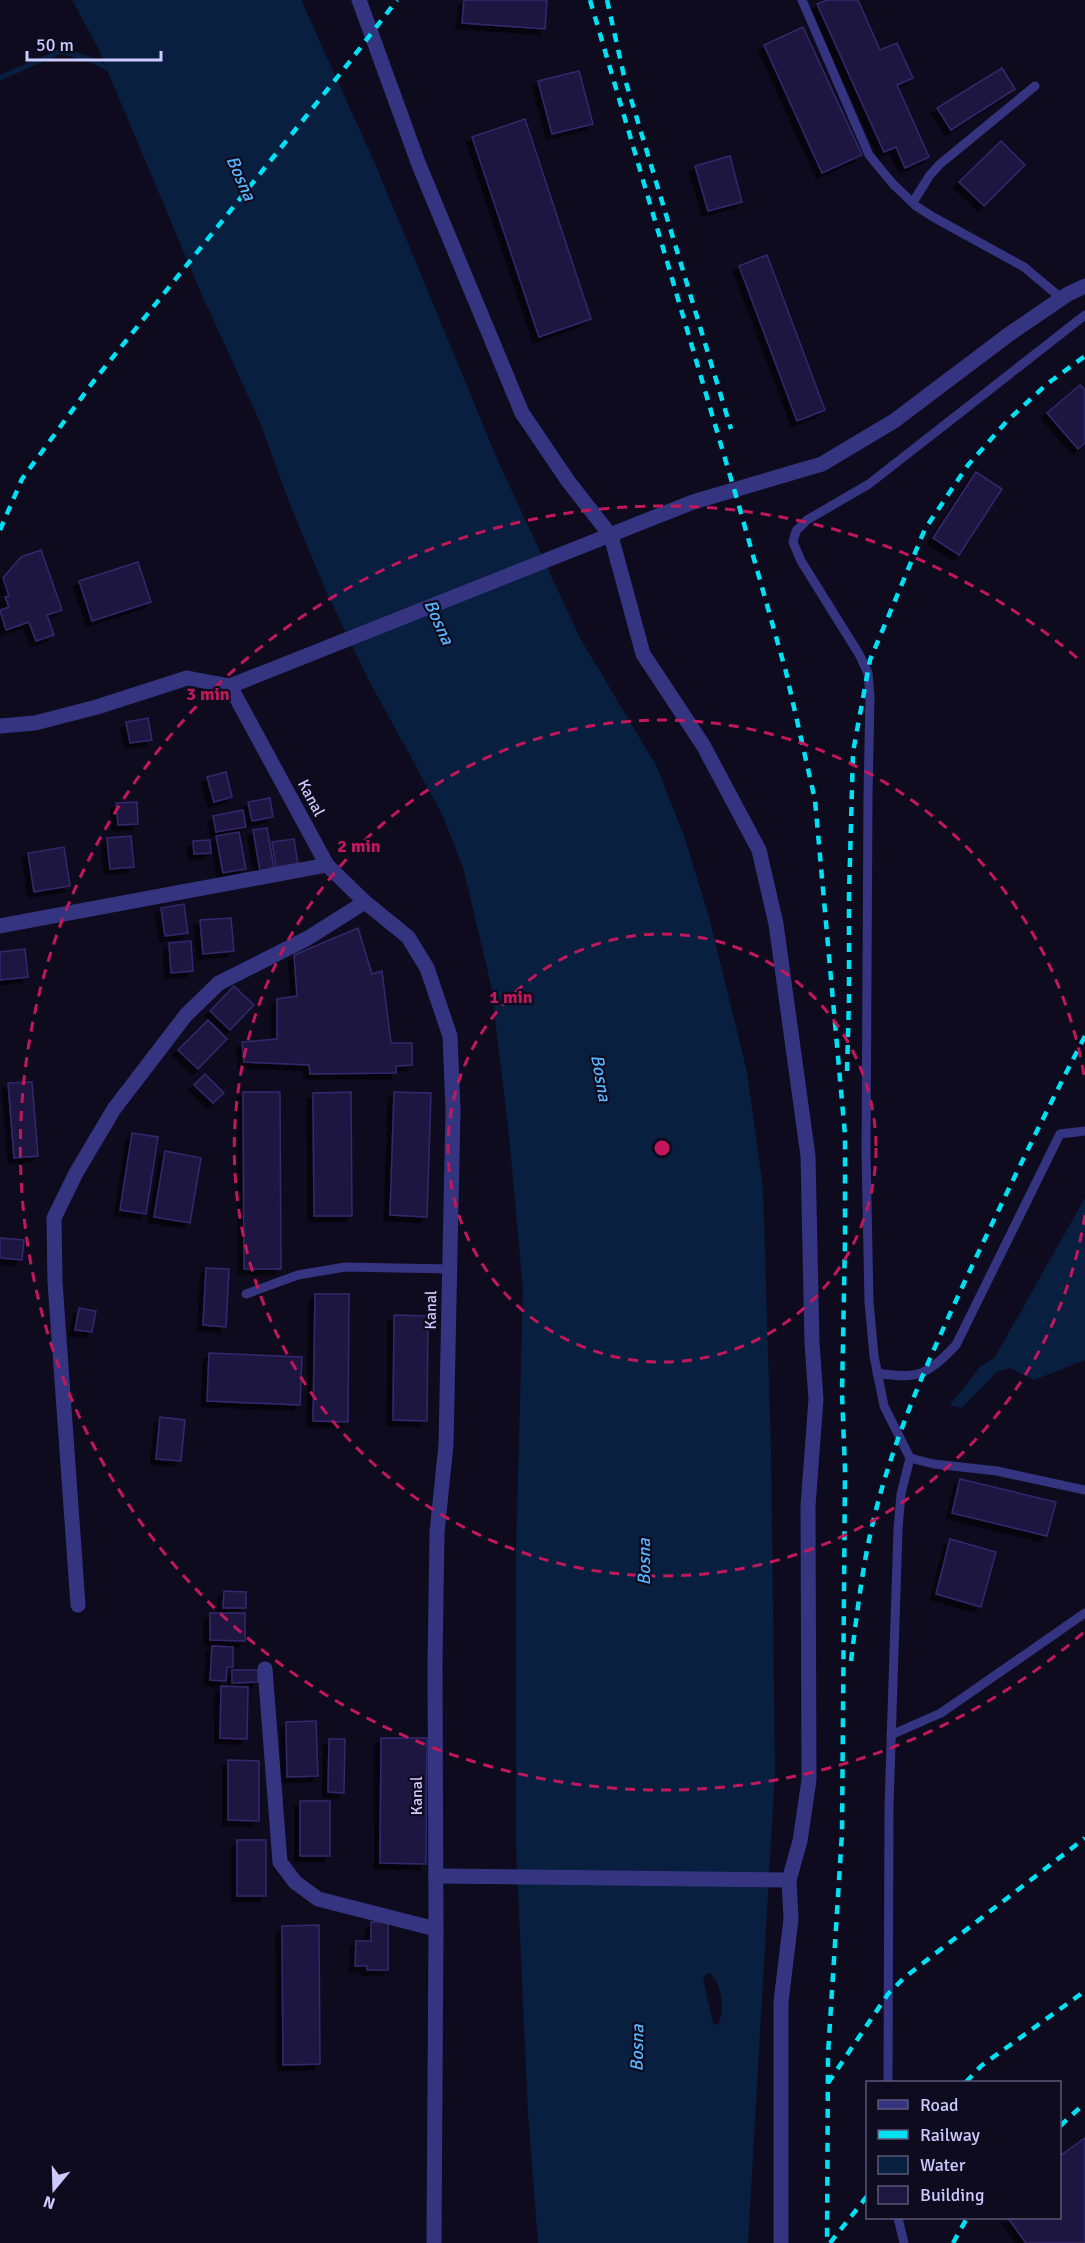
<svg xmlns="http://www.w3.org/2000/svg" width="1085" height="2243" viewBox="0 0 1085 2243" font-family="Signika,sans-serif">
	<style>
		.water { fill: #091f40; fill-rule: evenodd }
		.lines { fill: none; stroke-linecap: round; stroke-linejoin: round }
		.stream { stroke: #091f40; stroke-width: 5 }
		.building { fill: #1e1740; stroke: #34286d; stroke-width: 1.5; filter: url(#shadow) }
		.service { stroke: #353480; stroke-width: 9 }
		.minor { stroke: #353480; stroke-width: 15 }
		.rail { stroke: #00e2f4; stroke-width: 4.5; stroke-dasharray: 9 8; stroke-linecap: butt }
		.ring { fill: none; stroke: #c2185b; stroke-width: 3; stroke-dasharray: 10 8 }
		.labels { text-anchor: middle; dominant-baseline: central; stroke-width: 4.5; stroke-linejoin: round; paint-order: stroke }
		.street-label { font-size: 16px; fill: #cec9ff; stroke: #0e0b1f }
		.water-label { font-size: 18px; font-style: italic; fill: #57b5ff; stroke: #0e0b1f }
		.centre { fill: #c2185b; stroke: #0e0b1f; stroke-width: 3 }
		.ring-label { font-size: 18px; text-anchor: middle; font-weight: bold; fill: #c2185b; stroke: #0e0b1f; stroke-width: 4.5; stroke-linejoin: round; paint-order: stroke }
	</style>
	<defs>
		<filter id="shadow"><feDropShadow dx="-5.5" dy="5.5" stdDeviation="0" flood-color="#0009"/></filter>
	</defs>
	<rect width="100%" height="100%" fill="#0e0b1f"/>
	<g class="water">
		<path d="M72 0H301L376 166 498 461 580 638 657 767 684 836 709 917 747 1072 763 1188 771 1452 775 1771 748 2243H538L528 2113 516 1845V1553L523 1289 509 1135 491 985 463 867 442 814 367 677 326 591 291 507 260 422 201 293 97 46ZM708 1973C722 1978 726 2015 717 2025L713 2023 703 1978Z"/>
		<polygon points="1085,1198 1085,1360 1034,1380 1010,1368 997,1372 962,1408 950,1405 980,1367 995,1357"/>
	</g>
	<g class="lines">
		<polyline class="stream" points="0,78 61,51 86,58 112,70"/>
	</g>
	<g class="building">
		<polygon points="464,0 547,0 545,29 462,23"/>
		<polygon points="827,0 858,0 880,50 897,43 913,78 897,85 929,157 905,168 896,147 884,152 817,4"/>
		<polygon points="803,27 862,155 822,173 764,45"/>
		<polygon points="1002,68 1015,89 951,130 937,108"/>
		<polygon points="579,71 593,124 552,134 538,81"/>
		<polygon points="525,119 591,319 539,337 472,137"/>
		<polygon points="1001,141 1025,165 984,206 959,182"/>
		<polygon points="730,156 742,202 708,211 695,166"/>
		<polygon points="767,255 825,410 797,421 739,266"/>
		<polygon points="1080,385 1085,390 1085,443 1078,449 1047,413"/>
		<polygon points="976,472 1002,489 959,555 933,538"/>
		<polygon points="41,550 62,610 47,615 54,635 36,641 29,622 6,630 0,610 9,607 5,597 9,596 3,578 21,557"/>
		<polygon points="138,562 151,602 92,621 79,581"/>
		<polygon points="148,718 152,740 130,743 126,722"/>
		<polygon points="226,772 232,797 214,802 207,777"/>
		<polygon points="270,798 273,817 252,821 248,802"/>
		<polygon points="137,802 138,824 118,825 116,803"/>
		<polygon points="243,810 246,827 216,832 213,816"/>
		<polygon points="267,828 274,868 260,871 253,830"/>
		<polygon points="239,832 246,869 223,873 216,836"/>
		<polygon points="131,836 134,867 110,869 107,838"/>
		<polygon points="294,839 298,864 276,867 272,842"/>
		<polygon points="210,840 211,853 194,854 193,841"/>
		<polygon points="64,847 70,886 34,892 28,853"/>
		<polygon points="184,904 188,933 165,936 161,908"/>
		<polygon points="231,918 234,951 203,954 200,920"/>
		<polygon points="358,928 372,974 382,971 391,1043 412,1043 412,1065 396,1066 396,1073 310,1074 309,1065 244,1062 242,1042 277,1039 277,999 297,996 294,955"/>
		<polygon points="191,941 193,971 171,973 169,943"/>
		<polygon points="25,949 28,977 0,980 0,952"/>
		<polygon points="234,986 254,1005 230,1030 210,1011"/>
		<polygon points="208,1020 227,1039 198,1069 178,1050"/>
		<polygon points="205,1074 224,1093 213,1103 194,1085"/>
		<polygon points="32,1082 38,1156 14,1158 8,1083"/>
		<polygon points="243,1092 280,1092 281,1269 244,1269"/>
		<polygon points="351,1092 352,1216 314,1216 313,1093"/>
		<polygon points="394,1092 431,1093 427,1217 390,1215"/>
		<polygon points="132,1133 158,1137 146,1214 120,1210"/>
		<polygon points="165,1151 201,1158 190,1223 154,1217"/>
		<polygon points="0,1238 24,1240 22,1260 0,1258"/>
		<polygon points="206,1268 229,1269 226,1327 203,1325"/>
		<polygon points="315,1294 349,1294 348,1422 313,1421"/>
		<polygon points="79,1308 96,1311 92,1332 75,1330"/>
		<polygon points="394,1315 428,1316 427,1421 393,1420"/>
		<polygon points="209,1353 302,1357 300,1405 207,1401"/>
		<polygon points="160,1417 185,1420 181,1461 156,1459"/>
		<polygon points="960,1479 1056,1502 1047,1536 952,1513"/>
		<polygon points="950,1539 996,1552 981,1607 936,1594"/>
		<polygon points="224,1591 246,1592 246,1608 223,1608"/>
		<polygon points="210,1613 245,1613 245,1641 210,1640"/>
		<polygon points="212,1646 233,1647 233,1667 227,1667 226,1681 210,1680"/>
		<polygon points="232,1670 258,1670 258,1682 232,1683"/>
		<polygon points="221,1686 248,1687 247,1739 220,1738"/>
		<polygon points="316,1721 318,1776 287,1777 286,1722"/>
		<polygon points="381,1738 427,1738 426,1864 380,1863"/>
		<polygon points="329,1739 345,1739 344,1793 328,1792"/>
		<polygon points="228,1760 259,1761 259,1821 228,1820"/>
		<rect x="300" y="1801" width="30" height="55"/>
		<rect x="237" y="1840" width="29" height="56"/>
		<polygon points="371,1922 388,1922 388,1970 367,1970 367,1966 355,1966 356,1941 371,1941"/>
		<polygon points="319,1925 320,2064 283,2065 282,1926"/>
		<polygon points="1085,2138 1085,2243 1026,2243 1008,2218 1060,2218 1060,2156"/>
	</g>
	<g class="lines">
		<g class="service">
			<polyline points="802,0 869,155 893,184 916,206 933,217 1024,267 1061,298"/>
			<polyline points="913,202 930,175 940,164 1035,86"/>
			<polyline points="246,1294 298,1275 345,1267 450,1269"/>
			<path d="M877 1373C918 1380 927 1375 956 1345L1060 1134 1085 1131"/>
			<polyline points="910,1458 934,1464 997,1471 1085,1490"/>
			<polyline points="891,1735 941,1713 1085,1613"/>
			<polyline points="888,2082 889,1806 898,1529 901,1494 910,1458 884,1406 874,1356 869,1302 866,1154 868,795 870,696 868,673 859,654 801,561 793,542 796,531 807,520 869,484 1085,315"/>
			<polyline points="898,2218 904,2243"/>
		</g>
		<g class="minor">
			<polyline points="359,0 419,165 522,413 568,481 611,536 643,654 703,745 759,850 776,924 808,1156 812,1343 816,1399 808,1506 809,1780 800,1841 789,1880 791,1919 781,2002 781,2243"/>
			<polyline points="230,686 693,502 822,464 894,421 1008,335 1068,294 1085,286"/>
			<polyline points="0,726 35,723 97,707 187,678 230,686 327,865 365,902 408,937 427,968 450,1036 453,1110 446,1445 437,1532 435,1664 436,1929 434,2243"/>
			<polyline points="0,926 327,865"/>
			<polyline points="78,1605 55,1282 54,1218 76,1173 114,1109 186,1015 219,983 308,938 365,902"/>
			<polyline points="265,1669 280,1862 295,1882 318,1899 436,1929"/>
			<polyline points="436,1876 789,1880"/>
		</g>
		<g class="rail">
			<polyline points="590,0 739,506 786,672 815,800 845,1135 845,1240 842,1394 845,1470 842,1833 828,2054 827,2243"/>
			<polyline points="607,0 624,76 731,429"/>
			<polyline points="0,530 22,479 93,382 344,69 397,0"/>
			<polyline points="847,1071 849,998 849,895 853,752 870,660 925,529 968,465 1007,421 1047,384 1085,356"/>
			<path d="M851 1661C857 1614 862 1568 873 1522 893 1438 929 1359 965 1281 1004 1198 1043 1117 1085 1036"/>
			<polyline points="966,2082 981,2066 1085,1991"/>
			<polyline points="828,2083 888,1994 905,1977 1085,1838"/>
			<polyline points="1060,2126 1085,2103"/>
			<polyline points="830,2243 868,2195"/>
			<polyline points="953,2243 967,2218"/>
		</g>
	</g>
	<g class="ring">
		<circle cx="662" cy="1148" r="214"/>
		<path d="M1085 1215A428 428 0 1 1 1085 1081"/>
		<path d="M1083 1633A642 642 0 1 1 1083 663"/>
	</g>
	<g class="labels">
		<g class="street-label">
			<text transform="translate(311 798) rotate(62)">Kanal</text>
			<text transform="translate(431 1310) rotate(-89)">Kanal</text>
			<text transform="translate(417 1796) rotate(-90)">Kanal</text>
		</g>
		<g class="water-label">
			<text transform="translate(241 178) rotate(66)">Bosna</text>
			<text transform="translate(439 622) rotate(66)">Bosna</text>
			<text transform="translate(601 1078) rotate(80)">Bosna</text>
			<text transform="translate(644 1562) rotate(-90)">Bosna</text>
			<text transform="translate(637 2048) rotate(-89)">Bosna</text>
		</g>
	</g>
	<circle cx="662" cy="1148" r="9" class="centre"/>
	<g class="ring-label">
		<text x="208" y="700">3 min</text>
		<text x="359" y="852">2 min</text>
		<text x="511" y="1003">1 min</text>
	</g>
	<rect x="866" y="2081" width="195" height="138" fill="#0e0b1f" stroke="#5b5779" stroke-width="1.5"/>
	<rect x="878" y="2100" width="30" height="9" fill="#353480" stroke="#5b5779" stroke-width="1.5"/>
	<text x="920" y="2111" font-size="18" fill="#cec9ff">Road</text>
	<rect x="878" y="2130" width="30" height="9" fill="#00e2f4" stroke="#5b5779" stroke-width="1.5"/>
	<text x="920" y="2141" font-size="18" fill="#cec9ff">Railway</text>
	<rect x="878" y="2156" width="30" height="18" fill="#091f40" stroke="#5b5779" stroke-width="1.5"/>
	<text x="920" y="2171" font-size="18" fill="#cec9ff">Water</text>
	<rect x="878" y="2186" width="30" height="18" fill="#1e1740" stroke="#5b5779" stroke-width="1.5"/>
	<text x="920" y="2201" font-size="18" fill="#cec9ff">Building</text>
	<g transform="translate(54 2189) rotate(199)" stroke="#0e0b1f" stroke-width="4.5" paint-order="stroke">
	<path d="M0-4.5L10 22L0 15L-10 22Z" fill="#cec9ff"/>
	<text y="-9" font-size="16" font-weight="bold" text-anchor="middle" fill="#cec9ff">N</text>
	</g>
	<path d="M27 51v9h134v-9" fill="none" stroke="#cec9ff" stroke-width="3"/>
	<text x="36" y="51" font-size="18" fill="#cec9ff" stroke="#0e0b1f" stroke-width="4.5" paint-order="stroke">50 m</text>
</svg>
